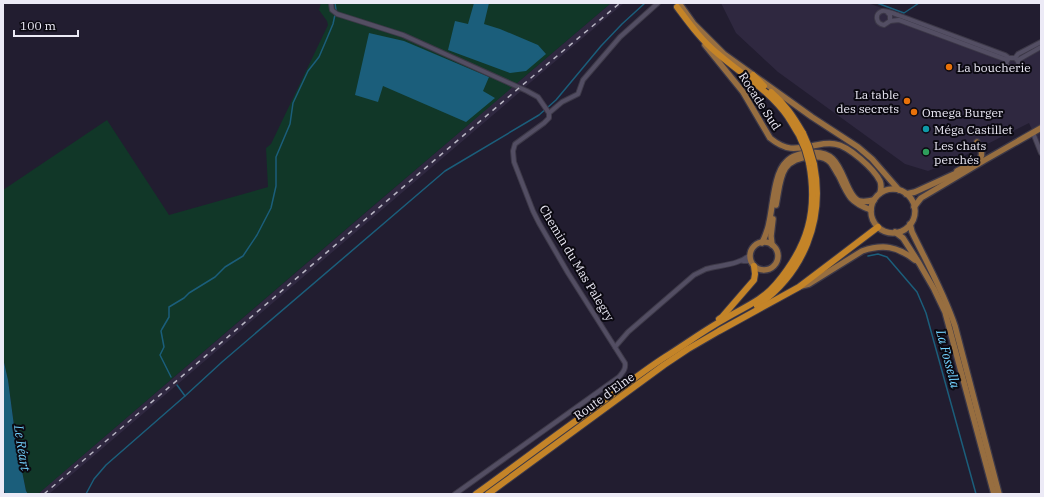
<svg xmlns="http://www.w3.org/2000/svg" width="1044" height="497" viewBox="0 0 1044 497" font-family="'IBM Plex Serif',serif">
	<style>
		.built { fill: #2f2840 }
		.green { fill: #113728 }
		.water { fill: #1b5e7b }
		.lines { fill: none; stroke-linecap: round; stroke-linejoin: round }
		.stream { stroke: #1b5e7b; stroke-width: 1.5 }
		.minor-casing { stroke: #3d3948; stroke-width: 6 }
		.major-casing { stroke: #3d3948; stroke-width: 8 }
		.highway-casing { stroke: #3d3948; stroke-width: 8 }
		.minor { stroke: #534e63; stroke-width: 4 }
		.major { stroke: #976e40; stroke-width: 5.5 }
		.highway { stroke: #c48428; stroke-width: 6 }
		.rail { stroke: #b9b6c4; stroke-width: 1.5; stroke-dasharray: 5 5; stroke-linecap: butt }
		.highway-bridge-casing { stroke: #3d3948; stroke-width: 8; stroke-linecap: butt }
		.highway-bridge { stroke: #c48428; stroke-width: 6 }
		.food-dot { fill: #e8710a; stroke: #0b0911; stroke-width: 1.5 }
		.culture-dot { fill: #0f9aa8; stroke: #0b0911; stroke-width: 1.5 }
		.leisure-dot { fill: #2e9e5b; stroke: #0b0911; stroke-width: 1.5 }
		.labels { text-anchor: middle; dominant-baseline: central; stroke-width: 4; stroke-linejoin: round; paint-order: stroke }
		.poi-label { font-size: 12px; fill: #eceaf6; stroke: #0b0911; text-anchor: start }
		.street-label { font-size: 12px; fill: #eceaf6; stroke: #0b0911 }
		.water-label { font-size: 13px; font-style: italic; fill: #73d1fe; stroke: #0b0911 }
	</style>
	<rect width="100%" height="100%" fill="#221d30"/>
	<g class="built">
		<polygon points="611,3 624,3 525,87 517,83"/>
		<polygon points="721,3 868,3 1012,56 1041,40 1041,150 1029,123 952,162 928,171 905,164 778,72 736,33"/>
		<polygon points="512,87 521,91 49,494 42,494 40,492"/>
	</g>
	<polygon class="green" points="321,3 611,3 373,206 38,494 28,494 26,491 16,441 8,380 3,358 3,190 107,120 169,215 268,187 266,148 271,144 328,25 327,21 319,10"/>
	<g class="water">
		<polygon points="474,3 489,3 484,24 500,29 538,45 546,54 526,71 510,73 448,50 455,21 468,24"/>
		<polygon points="369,33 404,41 489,77 483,91 495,98 466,122 383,86 378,102 355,95"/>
		<polygon points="3,358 8,380 16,441 26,491 28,494 5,494 3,485"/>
	</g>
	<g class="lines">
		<g class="stream">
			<polyline points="877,3 904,13 919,3"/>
			<polyline points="868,256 878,254 887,257 917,292 926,313 976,494"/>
			<polyline points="171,377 160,355 164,347 161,331 162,329 169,317 169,307 184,298 189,293 215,277 225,267 243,256 257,235 271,208 276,186 276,157 290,124 293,103 308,71 319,57 325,43 333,24 336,10 335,3"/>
			<polyline points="185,396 222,362 438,177 445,171 539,115 556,100 601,46 622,24 645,3"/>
			<polyline points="86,494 94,479 106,465 185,396 177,385"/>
		</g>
		<g class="minor-casing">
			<g id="minor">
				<path d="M331 3 332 10 337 14 356 20 403 35 527 91 538 97 549 113V118L544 123 515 144 513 151 514 162 533 211 539 223 568 273 625 363C626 369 623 372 619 377L455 494"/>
				<path d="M887 12 890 15V21L884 25C876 24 874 14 882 11 887 10 894 14 898 15L1005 55 1009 58H1015C1021 63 1020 70 1012 70L1008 68 1006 63 1009 58"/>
				<polyline points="890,21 899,20 1007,60"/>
				<polyline points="1015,58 1018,54 1041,42"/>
				<polyline points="1018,60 1041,47"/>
				<polyline points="549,113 562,102 578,94 583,80 620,37 658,3"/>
				<polyline points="1033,133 1041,153"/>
				<polyline points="743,261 751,261"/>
				<path d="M615 347 628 332 694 275C698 273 702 271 706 269 720 265 740 265 751 254"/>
			</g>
		</g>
		<g class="major-casing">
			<g id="major">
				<polyline points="679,3 694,24 724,54 812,117 858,147 872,159 899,190"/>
				<path d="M705 45 743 92 770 138C787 152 796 149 817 145 822 144 829 143 835 144 849 146 874 169 880 181 882 186 881 189 880 193"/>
				<path d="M957 171 980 159C984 152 980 148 977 142"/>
				<circle cx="893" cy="211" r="22"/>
				<polyline points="906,194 915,192 961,171"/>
				<path d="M776 205C781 180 779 158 811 157 819 156 826 157 831 163 834 167 836 172 839 176 848 196 850 202 871 210"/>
				<polyline points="914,207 921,198 985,160 1041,128"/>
				<path d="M910 224 912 232C927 263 944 293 955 326L999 494"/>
				<polyline points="895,232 903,238 919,263 934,289 945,312 994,494"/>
				<circle cx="764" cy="256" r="14"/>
				<path d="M762 243C765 236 768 230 769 223 773 206 774 173 786 162 792 155 800 154 808 153 836 149 839 168 849 189 851 193 854 199 859 201 863 202 870 201 874 200"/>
				<polyline points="772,245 771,236 773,219"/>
				<path d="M801 286 809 284 862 251C883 244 897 246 915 260"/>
			</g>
		</g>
		<g class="highway-casing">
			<g id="highway">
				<path d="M677 7C689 23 701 40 717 53 741 74 769 90 788 117 792 123 795 129 799 135"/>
				<polyline points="753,75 764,86"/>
				<path d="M771 92C786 105 793 116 803 133"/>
				<path d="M757 306C804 273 825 220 814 164"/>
				<polyline points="719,319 722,317 754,280 755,274 754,266"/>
				<path d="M476 494C523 460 569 425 616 392 632 380 648 368 665 357 684 345 702 332 721 321 740 309 762 301 776 284 808 246 818 211 809 163"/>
				<polyline points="488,494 664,365 688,349 719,331 799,287 878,227"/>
			</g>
		</g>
		<use href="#minor" class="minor"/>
		<use href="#major" class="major"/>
		<use href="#highway" class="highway"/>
		<polyline class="rail" points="44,494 147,406 519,88 620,3"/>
		<g class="highway-bridge-casing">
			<g id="highway-bridge">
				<polyline points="803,133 809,147 814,164"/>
				<polyline points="799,135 805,149 809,163"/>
			</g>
		</g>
		<use href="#highway-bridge" class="highway-bridge"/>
	</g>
	<g class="food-dot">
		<circle cx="949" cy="67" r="4"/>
		<circle cx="907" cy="101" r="4"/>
		<circle cx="914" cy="112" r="4"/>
	</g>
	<circle class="culture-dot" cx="926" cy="129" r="4"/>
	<circle class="leisure-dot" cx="926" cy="152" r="4"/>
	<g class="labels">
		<g class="poi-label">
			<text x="957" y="67">La boucherie</text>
			<text x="899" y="94" text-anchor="end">La table<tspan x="899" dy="14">des secrets</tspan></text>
			<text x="922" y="112">Omega Burger</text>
			<text x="934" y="129">Méga Castillet</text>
			<text x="934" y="145">Les chats<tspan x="934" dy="14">perchés</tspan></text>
		</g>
		<g class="street-label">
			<text transform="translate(760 101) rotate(57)">Rocade Sud</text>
			<text transform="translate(577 263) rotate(59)">Chemin du Mas Palegry</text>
			<text transform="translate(604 396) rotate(-36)">Route d'Elne</text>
		</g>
		<g class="water-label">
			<text transform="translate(948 359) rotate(75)">La Fossella</text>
			<text transform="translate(22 448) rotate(81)">Le Réart</text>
		</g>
	</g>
	<rect width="1044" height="497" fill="none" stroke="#eceaf6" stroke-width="8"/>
	<path d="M14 30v6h64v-6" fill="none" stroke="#eceaf6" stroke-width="2"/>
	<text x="20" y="30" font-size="12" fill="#eceaf6" stroke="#0b0911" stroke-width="3" paint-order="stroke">100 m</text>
</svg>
